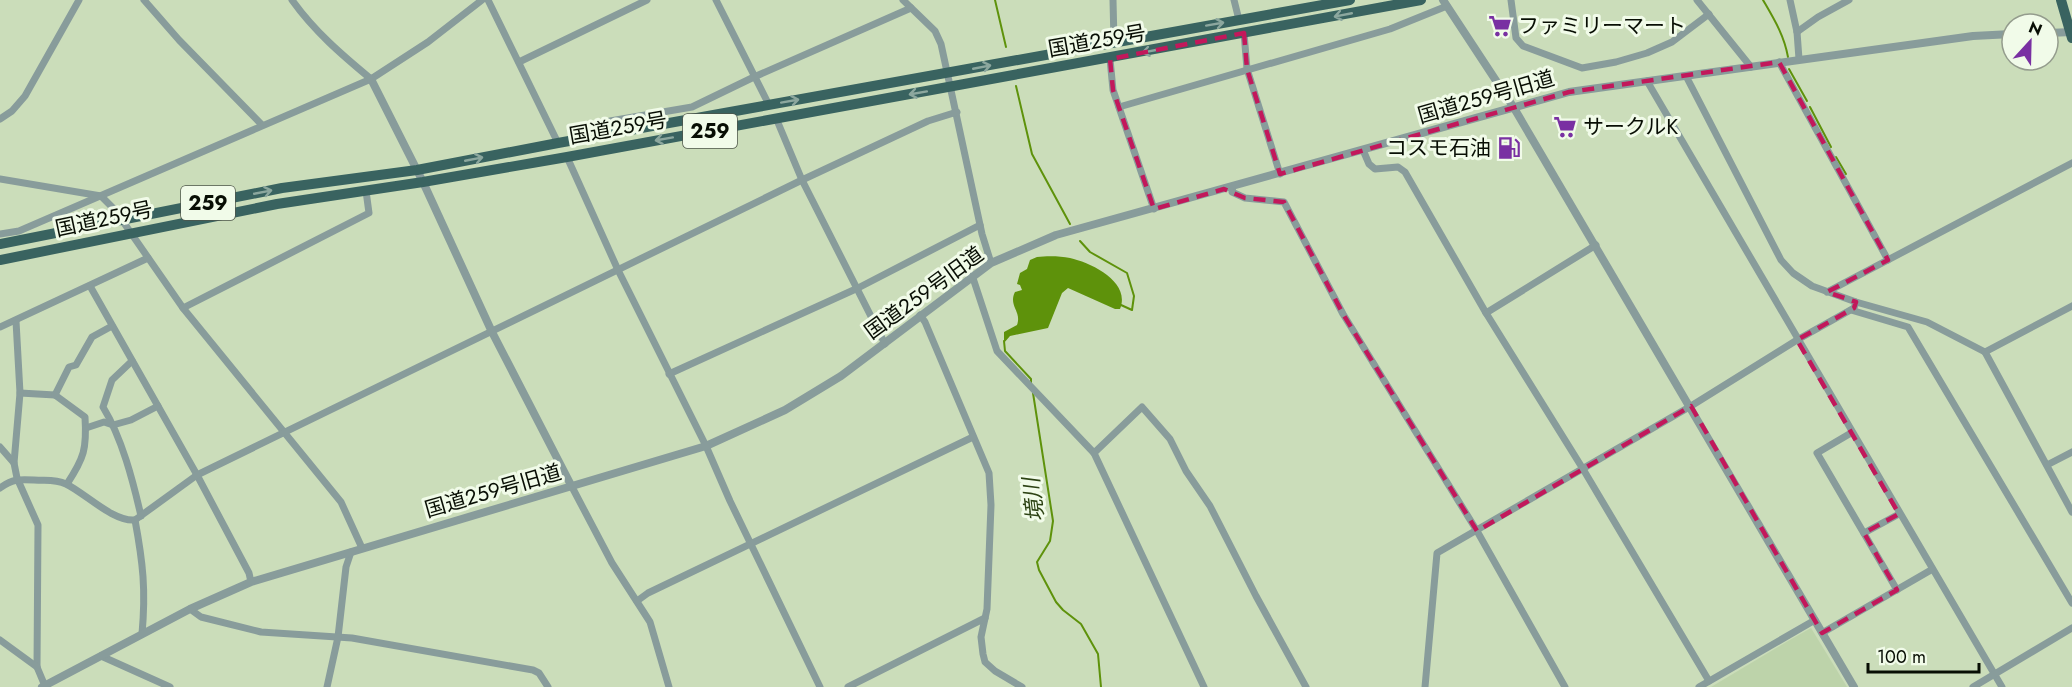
<svg xmlns="http://www.w3.org/2000/svg" width="2072" height="687" viewBox="0 0 2072 687" font-family="Jost,'Noto Sans JP',sans-serif">
	<style>
		.built { fill: #bdd3aa }
		.water { fill: #5e920b }
		.lines { fill: none; stroke-linecap: round; stroke-linejoin: round }
		.stream { stroke: #5e920b; stroke-width: 2 }
		.minor { stroke: #889c9b; stroke-width: 7 }
		.tertiary { stroke: #889c9b; stroke-width: 8 }
		.trunk { stroke: #396360; stroke-width: 10 }
		.oneway { stroke: #8ca79e }
		.marked { fill: none; stroke: #c2185b; stroke-width: 4.5; stroke-dasharray: 12 8; stroke-linejoin: round }
		.labels { text-anchor: middle; dominant-baseline: central; stroke-width: 6; stroke-linejoin: round; paint-order: stroke }
		.shield { fill: #f1fbe9; stroke: #4e5549; stroke-width: 1.5 }
		.shield-label { font-size: 20px; font-weight: bold; fill: #080e04 }
		.poi-label { font-size: 21px; fill: #080e04; stroke: #f1fbe9; text-anchor: start }
		.street-label { font-size: 21px; fill: #080e04; stroke: #f1fbe9 }
		.water-label { font-size: 22px; font-style: italic; fill: #2c4213; stroke: #f1fbe9 }
	</style>
	<rect width="100%" height="100%" fill="#cbddba"/>
	<polygon class="built" points="1811,628 1847,687 1711,687 1788,641"/>
	<path class="water" d="M1037 257C1047 256 1060 256 1070 258 1092 263 1131 282 1120 309H1115L1068 288 1062 293 1048 328 1010 336 1004 343V332L1017 325C1022 311 1008 306 1015 292L1022 290 1020 285 1017 284 1020 273 1027 269 1030 260Z"/>
	<g class="lines">
		<g class="stream">
			<polyline points="995,0 1006,47"/>
			<path d="M1763 0C1774 19 1784 35 1788 57"/>
			<polyline points="1789,69 1807,101"/>
			<polyline points="1016,86 1032,154 1070,224"/>
			<polyline points="1810,107 1831,147"/>
			<polyline points="1836,157 1846,174"/>
			<polyline points="1080,241 1090,252 1127,273 1134,296 1132,310 1121,305"/>
			<polyline points="1004,341 1005,351 1031,379 1031,385"/>
			<polyline points="1033,393 1053,521 1050,541 1037,562 1039,570 1056,602 1063,610 1081,624 1098,654 1101,687"/>
		</g>
		<g class="minor">
			<polyline points="144,0 179,40 262,125"/>
			<path d="M292 0C314 31 342 55 371 79"/>
			<polyline points="488,0 558,143"/>
			<polyline points="716,0 769,105"/>
			<polyline points="903,0 935,31 941,44 982,234 991,263"/>
			<polyline points="1113,0 1114,42"/>
			<polyline points="1234,0 1239,20"/>
			<polyline points="1511,0 1516,38 1523,46 1582,68 1616,62 1647,53 1672,42 1709,14"/>
			<polyline points="1697,0 1751,67"/>
			<polyline points="1790,0 1797,32 1799,59"/>
			<polyline points="1797,32 1818,17 1849,0"/>
			<polyline points="1244,33 1247,69 1280,174"/>
			<polyline points="1110,59 1113,90 1154,209"/>
			<polyline points="519,62 647,0"/>
			<polyline points="1779,62 1888,260"/>
			<polyline points="1686,76 1781,260 1793,273 1812,286 1856,302 1927,322 1985,352 2072,512"/>
			<polyline points="1647,81 2002,687"/>
			<polyline points="1119,107 1390,29 1447,6"/>
			<polyline points="776,118 802,180 885,344"/>
			<polyline points="0,119 12,111 25,96 79,0"/>
			<polyline points="606,134 610,121 692,107 754,77 911,8"/>
			<polyline points="1363,150 1369,164 1375,169 1398,167 1405,172 1486,313 1583,469 1709,681"/>
			<polyline points="567,157 618,270 706,446 730,501 820,687"/>
			<polyline points="0,179 101,196 115,210 183,308 341,502 362,548"/>
			<polyline points="1233,186 1232,192 1245,198 1284,202 1343,314 1477,531 1565,687"/>
			<polyline points="0,234 19,231 371,79 428,42 482,0"/>
			<polyline points="972,275 997,351 1094,453 1204,687"/>
			<polyline points="90,286 197,475 249,573 251,582"/>
			<polyline points="1827,292 2072,163"/>
			<polyline points="183,308 369,213 366,191"/>
			<polyline points="1851,310 1908,327 2072,603"/>
			<polyline points="1486,313 1596,245"/>
			<polyline points="920,315 925,322 989,473 991,505 987,609 981,637 983,654 985,662 995,671 1022,687"/>
			<polyline points="0,327 148,258"/>
			<polyline points="1985,352 2072,306"/>
			<path d="M132 361 112 380 103 407C122 438 133 481 141 516"/>
			<polyline points="669,374 858,288 980,225"/>
			<path d="M20 393 55 395 85 417C87 449 84 458 67 484"/>
			<polyline points="55,395 69,367 76,365 92,337 112,326"/>
			<polyline points="86,428 104,422 113,425 131,420 158,406"/>
			<polyline points="1851,433 1817,453 1897,590"/>
			<polyline points="0,447 14,463 17,478 38,525 37,667 45,686"/>
			<polyline points="1094,453 1142,407 1170,439 1186,471 1210,506 1256,596 1306,687"/>
			<polyline points="14,463 20,393 16,321"/>
			<polyline points="2047,465 2072,452"/>
			<polyline points="572,487 612,563 650,622 669,687"/>
			<path d="M0 488C12 479 19 479 34 480 46 481 55 479 66 484 85 493 113 522 135 520L197 475 802 180 928 121 957 112"/>
			<path d="M135 520C143 563 146 590 142 634"/>
			<polyline points="1864,533 1899,514"/>
			<polyline points="637,601 648,593 973,437"/>
			<polyline points="190,609 201,617 261,632 352,638 533,670 539,673 548,687"/>
			<polyline points="1822,633 1931,570"/>
			<polyline points="0,640 37,667"/>
			<polyline points="101,656 170,687"/>
			<polyline points="327,687 338,637 346,567 351,552"/>
			<polyline points="848,687 985,618"/>
			<polyline points="1425,687 1437,553 1691,406 1797,340 1854,308 1856,302"/>
			<polyline points="1699,687 1815,620"/>
			<polyline points="1973,687 2072,628"/>
		</g>
		<g class="tertiary">
			<polyline points="1443,0 1514,108 1854,687"/>
			<polyline points="2048,33 2072,32"/>
			<polyline points="371,79 423,182 492,332 572,487"/>
			<polyline points="42,687 190,609 251,582 706,446 785,410 841,376 991,263 1056,235 1569,92 1973,36 2012,34"/>
		</g>
		<g class="trunk">
			<polyline points="2061,0 2072,38"/>
			<polyline points="0,244 282,188 417,170 558,143 1350,0"/>
			<polyline points="0,260 277,204 423,182 567,157 1421,0"/>
		</g>
	</g>
	<defs><path id="oneway-shaft" d="M-6 0H5M1.5-3L5.5 0L1.5 3" fill="none" stroke-width="1.6" stroke-linecap="round" stroke-linejoin="round" transform="scale(1.5)"/></defs>
	<g class="oneway">
		<use href="#oneway-shaft" transform="translate(1343 15) rotate(169)"/>
		<use href="#oneway-shaft" transform="translate(1215 24) rotate(-10)"/>
		<use href="#oneway-shaft" transform="translate(1151 51) rotate(169)"/>
		<use href="#oneway-shaft" transform="translate(982 67) rotate(-11)"/>
		<use href="#oneway-shaft" transform="translate(918 93) rotate(170)"/>
		<use href="#oneway-shaft" transform="translate(790 101) rotate(-10)"/>
		<use href="#oneway-shaft" transform="translate(664 139) rotate(170)"/>
		<use href="#oneway-shaft" transform="translate(474 159) rotate(-11)"/>
		<use href="#oneway-shaft" transform="translate(263 192) rotate(-11)"/>
	</g>
	<path class="marked" d="M1244 33 1247 69 1280 174 1569 92 1779 62 1888 260 1827 292 1856 302 1854 308 1797 340 1899 514 1864 533 1897 590 1822 633 1691 406 1477 531 1343 314 1284 202 1245 198 1224 189 1154 209 1113 90 1110 59Z"/>
	<defs>
		<g id="supermarket-bare" transform="scale(1.8)"><path d="M-6-5.5h2.5l.6 2H6L4.5 2H-2.5L-4.4-4H-6ZM-1.5 3.2a1.3 1.3 0 1 0 .1 0ZM3 3.2a1.3 1.3 0 1 0 .1 0Z" fill="#7930a2" stroke="#f1fbe9" stroke-width="2.5" paint-order="stroke"/></g>
		<g id="fuel-bare" transform="scale(1.8)"><path d="M-5.5-6h7V0h2V4h1.3V-2.5L3-4.5l.8-.8L6-3V5H2.5V1h-1V6h-7ZM-4.2-4.7v3.2H.2V-4.7Z" fill="#7930a2" stroke="#f1fbe9" stroke-width="2.5" paint-order="stroke"/></g>
	</defs>
	<g fill-rule="evenodd">
		<use href="#supermarket-bare" x="1500" y="26"/>
		<use href="#supermarket-bare" x="1565" y="127"/>
		<use href="#fuel-bare" x="1509" y="148"/>
	</g>
	<g class="labels">
		<g class="shield">
			<rect x="683" y="114" width="54" height="34" rx="4.5"/>
			<rect x="181" y="186" width="54" height="34" rx="4.5"/>
		</g>
		<g class="shield-label">
			<text x="710" y="131">259</text>
			<text x="208" y="203">259</text>
		</g>
		<g class="poi-label">
			<text x="1518" y="26">ファミリーマート</text>
			<text x="1583" y="127">サークルK</text>
			<text x="1491" y="148" text-anchor="end">コスモ石油</text>
		</g>
		<g class="street-label">
			<text transform="translate(1097 41) rotate(-10)">国道259号</text>
			<text transform="translate(1486 97) rotate(-16)">国道259号旧道</text>
			<text transform="translate(618 128) rotate(-10)">国道259号</text>
			<text transform="translate(104 219) rotate(-12)">国道259号</text>
			<text transform="translate(924 293) rotate(-36)">国道259号旧道</text>
			<text transform="translate(493 491) rotate(-16)">国道259号旧道</text>
		</g>
		<g class="water-label">
			<text transform="translate(1033 500) rotate(-97)">境川</text>
		</g>
	</g>
	<g transform="translate(2030 42) rotate(22)"><circle r="28" fill="#f1fbe9" stroke="#949c8d" stroke-width="1.5"/>
	<path d="M0-4.5L10 22L0 15L-10 22Z" fill="#7930a2"/>
	<text y="-9" font-size="16" font-weight="bold" text-anchor="middle" fill="#080e04">N</text>
	</g>
	<path d="M1868 663v9h111v-9" fill="none" stroke="#080e04" stroke-width="3"/>
	<text x="1877" y="663" font-size="18" fill="#080e04" stroke="#f1fbe9" stroke-width="4.5" paint-order="stroke">100 m</text>
</svg>
